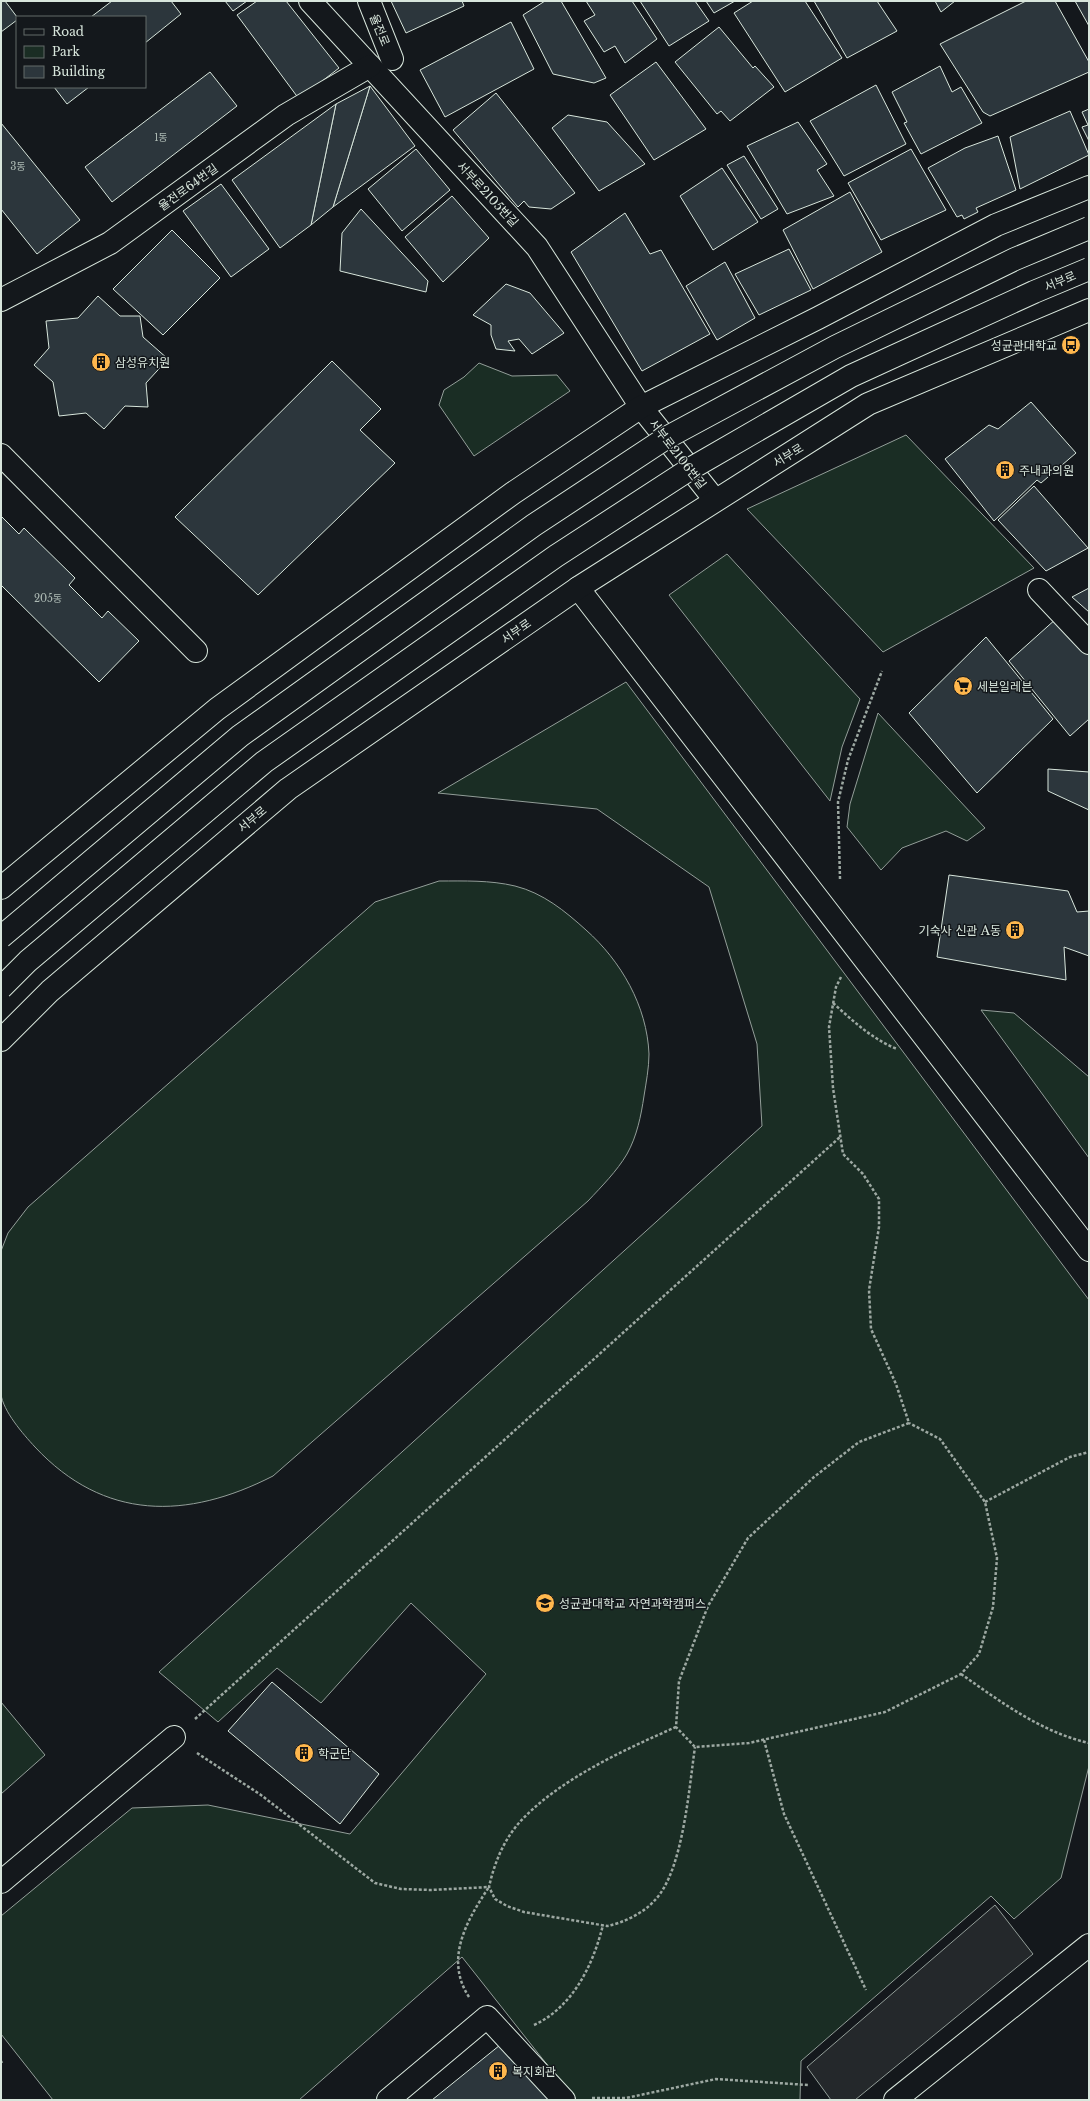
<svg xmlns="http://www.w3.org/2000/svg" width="1090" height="2101" viewBox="0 0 1090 2101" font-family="'Libre Baskerville','Noto Sans KR',serif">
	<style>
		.green { fill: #1a2d24; stroke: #939e99 }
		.parking { fill: #24282b; stroke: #939e99 }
		.building { fill: #2c363c; stroke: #d8e6dc }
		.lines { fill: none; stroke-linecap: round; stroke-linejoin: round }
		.minor-casing { stroke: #d8e6dc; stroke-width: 24 }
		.path { stroke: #9da8a2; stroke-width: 2.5; stroke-dasharray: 3 2; stroke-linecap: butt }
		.minor { stroke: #14181c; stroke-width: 22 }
		.major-bridge-casing { stroke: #d8e6dc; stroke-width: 24; stroke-linecap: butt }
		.major-bridge { stroke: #14181c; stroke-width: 22 }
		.labels { text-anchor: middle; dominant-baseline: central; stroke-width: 3; stroke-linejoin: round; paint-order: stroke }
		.number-label { font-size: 10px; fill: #adbab4 }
		.street-label { font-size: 12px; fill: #d8e6dc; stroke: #14181c }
		.poi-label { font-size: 12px; fill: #d8e6dc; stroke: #14181c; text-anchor: start }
	</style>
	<rect width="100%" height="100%" fill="#14181c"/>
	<g class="green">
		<polygon points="479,363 512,376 557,375 570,391 474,456 439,405 444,390 464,377"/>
		<polygon points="906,435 1034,568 883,652 747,509"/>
		<polygon points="727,554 860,699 842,747 830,801 669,595"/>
		<polygon points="626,682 1089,1300 1089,1766 1061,1878 1014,1919 991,1896 801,2061 800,2100 575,2100 462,1957 299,2100 53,2100 1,2034 1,1916 132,1808 208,1805 350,1834 486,1674 411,1603 321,1703 277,1668 218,1722 159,1672 762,1126 757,1044 709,887 597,809 438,793"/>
		<polygon points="878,713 985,828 967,841 946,831 902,848 881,870 847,827 850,804"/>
		<path d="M439 881C464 881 490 880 515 886 543 893 565 911 586 930 621 961 647 1006 649 1054 649 1068 646 1083 644 1096 641 1116 637 1136 627 1154 617 1171 602 1186 588 1201L273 1476C187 1520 104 1521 35 1447 23 1434 3 1411 1 1394 0 1379 1 1363 1 1348 1 1316 1 1283 1 1251L8 1233 28 1207 375 902Z"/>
		<polygon points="981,1010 1014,1013 1089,1077 1089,1158"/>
		<polygon points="1,1702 45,1755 1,1794"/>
	</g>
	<polygon class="parking" points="995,1905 1033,1954 855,2100 831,2100 807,2067"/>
	<g class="building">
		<polygon points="1,1 5,1 17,17 17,20 1,32"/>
		<polygon points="112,1 171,1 181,14 145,43 145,17 91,17"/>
		<polygon points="225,1 247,1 233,11"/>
		<polygon points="257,1 286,1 339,68 299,99 237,15"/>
		<polygon points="391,1 462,1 464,6 406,33"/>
		<polygon points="545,1 561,1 606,78 594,83 553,74 523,15"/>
		<polygon points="586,1 632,1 657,39 625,63 615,46 604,52 584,21 595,15"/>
		<polygon points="640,1 695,1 709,21 669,46"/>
		<polygon points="706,1 735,1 714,13"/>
		<polygon points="753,1 805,1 842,58 785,92 734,13"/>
		<polygon points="814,1 877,1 897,31 847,58"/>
		<polygon points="935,1 955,1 941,12"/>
		<polygon points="1026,1 1055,1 1089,62 1089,72 990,116 983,112 940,44"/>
		<polygon points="1075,1 1089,1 1089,26"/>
		<polygon points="511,22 534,69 445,117 420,70"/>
		<polygon points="719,27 753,68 755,66 774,87 730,121 721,111 717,114 675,62"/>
		<polygon points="656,62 706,129 654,160 610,95"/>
		<polygon points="940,66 952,92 961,87 982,123 921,154 904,123 907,122 892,92"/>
		<polygon points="210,72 237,106 112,202 85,167"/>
		<polygon points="876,85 906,144 844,176 810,121"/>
		<polygon points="370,86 415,146 333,207"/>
		<polygon points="370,86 333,207 311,225 336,104"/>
		<polygon points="54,87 89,87 67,104"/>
		<polygon points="496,93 575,193 551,209 529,207 524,201 518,207 453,130"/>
		<polygon points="336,104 311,225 280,248 232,180"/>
		<polygon points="1089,109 1089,141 1082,127 1088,125 1082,112"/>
		<polygon points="1070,111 1089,155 1020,189 1010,137"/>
		<polygon points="568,115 607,122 645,164 599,191 552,128"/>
		<polygon points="798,122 827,164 817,170 834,196 787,214 747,146"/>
		<polygon points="1,123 80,220 37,254 1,209"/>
		<polygon points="998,136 1016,190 976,208 978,212 964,219 962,215 957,217 928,168 965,148"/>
		<polygon points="416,149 450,190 402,231 368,189"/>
		<polygon points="911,149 946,210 881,240 848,183"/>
		<polygon points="744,156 778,209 761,219 727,165"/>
		<polygon points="722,168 758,222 713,250 680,196"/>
		<polygon points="221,184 269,249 231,277 183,211"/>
		<polygon points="850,192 882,252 813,289 783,230"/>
		<polygon points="452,196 489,238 443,282 405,237"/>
		<polygon points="361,209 428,281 426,292 340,271 342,233"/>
		<polygon points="625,213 650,254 661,250 710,334 642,371 571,252"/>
		<polygon points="172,230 220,278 163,335 113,289"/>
		<polygon points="789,249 811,290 759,315 735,274"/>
		<polygon points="725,262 755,318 717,340 686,286"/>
		<polygon points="506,284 530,293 564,333 532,354 519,339 508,341 515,351 496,349 491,335 491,325 473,315"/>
		<polygon points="98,296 120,316 140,316 143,337 168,359 146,383 148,407 125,406 104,429 86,413 59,416 53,382 34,365 49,348 46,321 78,318"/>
		<polygon points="332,361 381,409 360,430 395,463 258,595 175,517"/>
		<polygon points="1031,402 1076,453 1041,483 1037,480 994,521 945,459 989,425 998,429"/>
		<polygon points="1034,486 1088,548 1046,571 998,520"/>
		<polygon points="1,516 19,534 24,528 75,578 69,585 102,618 108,611 139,641 99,682 1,585"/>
		<polygon points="1089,588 1089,612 1072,597"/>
		<polygon points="1057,618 1089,656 1089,719 1070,736 1009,661"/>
		<polygon points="986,637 1053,719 977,793 909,713"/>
		<polygon points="1048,769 1089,772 1089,810 1048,791"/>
		<polygon points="949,875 1068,891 1077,912 1089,911 1089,956 1064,947 1066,980 937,957"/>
		<polygon points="272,1682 379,1774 340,1824 228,1731"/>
		<polygon points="505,2041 553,2100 432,2100"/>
	</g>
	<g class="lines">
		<g class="minor-casing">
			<g id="minor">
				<polyline points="310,1 537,247 641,407 715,500"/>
				<polyline points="369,1 392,59"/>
				<polyline points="1,300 110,243 286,115 370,66"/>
				<polyline points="1,455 196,651"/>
				<polyline points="578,588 1089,1250"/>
				<polyline points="1039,590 1089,643"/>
				<polyline points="1,888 217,709 513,493 641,407 818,318 996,225 1089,187"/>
				<polyline points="1,1040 50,991 288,789 578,588 868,404 1089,310"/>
				<polyline points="1,1882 174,1737"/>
				<polyline points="388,2100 487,2017 564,2100"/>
				<polyline points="895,2100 1089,1945"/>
			</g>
		</g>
		<g class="path">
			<polyline points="840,879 838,802 848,760 882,671"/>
			<polyline points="841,977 836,987 829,1027 833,1088 843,1154 863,1174 879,1199 879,1227 869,1290 871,1329 896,1384 909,1423 859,1442 814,1477 748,1538 708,1606 679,1681 676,1727 695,1747 749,1743 885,1712 961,1674 979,1654 993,1607 997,1558 985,1502 940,1439 909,1423"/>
			<path d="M833 1003C853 1021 872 1039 897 1049"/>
			<polyline points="985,1502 1070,1457 1089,1452"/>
			<path d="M961 1674C1001 1702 1041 1732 1089 1743"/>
			<polyline points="195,1719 840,1137"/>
			<path d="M676 1727C624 1750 557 1780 518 1824 503 1842 494 1864 489 1887L495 1899 507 1906 524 1912 607 1926C623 1923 644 1913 655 1900 683 1871 689 1788 695 1747"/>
			<polyline points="764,1740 784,1814 866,1990"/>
			<polyline points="197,1753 261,1795 375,1883 401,1889 431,1890 489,1887"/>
			<path d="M469 1997C444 1959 467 1920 489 1887"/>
			<path d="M534 2025C573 2007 593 1965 603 1925"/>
			<polyline points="1,2061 2,2063"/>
			<polyline points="592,2098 626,2098 716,2079 808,2085"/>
		</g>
		<use href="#minor" class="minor"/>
		<g class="major-bridge-casing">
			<g id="major-bridge">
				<polyline points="1,937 240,736 534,525 666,438 835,347 1015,259 1089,228"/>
				<polyline points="1,988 28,961 264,762 556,556 690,469 851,376 1034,292 1089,269"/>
			</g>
		</g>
		<use href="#major-bridge" class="major-bridge"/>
	</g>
	<defs>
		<g id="bus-disc" transform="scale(1)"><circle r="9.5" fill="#ffb74d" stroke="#14181c"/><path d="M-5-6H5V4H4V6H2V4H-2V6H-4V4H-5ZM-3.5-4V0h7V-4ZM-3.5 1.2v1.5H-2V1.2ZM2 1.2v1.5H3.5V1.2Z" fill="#111"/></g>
		<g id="building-disc" transform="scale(1)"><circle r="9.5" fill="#ffb74d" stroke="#14181c"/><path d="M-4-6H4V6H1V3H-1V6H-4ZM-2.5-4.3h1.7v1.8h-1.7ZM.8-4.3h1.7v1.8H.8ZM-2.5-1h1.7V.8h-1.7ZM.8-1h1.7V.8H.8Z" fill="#111"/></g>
		<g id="supermarket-disc" transform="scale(1)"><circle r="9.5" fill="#ffb74d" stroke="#14181c"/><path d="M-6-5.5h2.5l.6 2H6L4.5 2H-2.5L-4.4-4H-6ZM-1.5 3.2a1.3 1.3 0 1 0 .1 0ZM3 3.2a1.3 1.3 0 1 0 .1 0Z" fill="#111"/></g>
		<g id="university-disc" transform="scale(1)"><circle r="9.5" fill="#ffb74d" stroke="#14181c"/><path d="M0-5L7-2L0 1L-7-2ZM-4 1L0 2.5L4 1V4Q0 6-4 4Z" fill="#111"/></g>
	</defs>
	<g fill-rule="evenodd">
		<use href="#bus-disc" x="1071" y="345"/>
		<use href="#building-disc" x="101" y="362"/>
		<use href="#building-disc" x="1005" y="470"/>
		<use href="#supermarket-disc" x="963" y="686"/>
		<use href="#building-disc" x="1015" y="930"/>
		<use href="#university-disc" x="545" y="1603"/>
		<use href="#building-disc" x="304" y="1753"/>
		<use href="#building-disc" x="498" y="2071"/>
	</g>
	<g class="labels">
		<g class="number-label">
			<text x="161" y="137">1동</text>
			<text x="18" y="166">3동</text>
			<text x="48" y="598">205동</text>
		</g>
		<g class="street-label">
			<text transform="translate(380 30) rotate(68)">율전로</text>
			<text transform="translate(188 187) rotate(-36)">율전로64번길</text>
			<text transform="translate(488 194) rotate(47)">서부로2105번길</text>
			<text transform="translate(1060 281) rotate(-23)">서부로</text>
			<text transform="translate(678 454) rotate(52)">서부로2106번길</text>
			<text transform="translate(788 455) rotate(-32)">서부로</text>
			<text transform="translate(516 631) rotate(-35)">서부로</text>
			<text transform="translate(252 819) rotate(-40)">서부로</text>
		</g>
		<g class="poi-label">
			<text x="1057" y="345" text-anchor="end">성균관대학교</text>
			<text x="115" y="362">삼성유치원</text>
			<text x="1019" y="470">주내과의원</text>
			<text x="977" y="686">세븐일레븐</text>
			<text x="1001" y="930" text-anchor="end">기숙사 신관 A동</text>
			<text x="559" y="1603">성균관대학교 자연과학캠퍼스</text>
			<text x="318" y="1753">학군단</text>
			<text x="512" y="2071">복지회관</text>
		</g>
	</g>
	<rect width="1090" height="2101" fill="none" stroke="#d8e6dc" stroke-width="4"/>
	<rect x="16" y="16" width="130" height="72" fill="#14181c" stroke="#626a69"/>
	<rect x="24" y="29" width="20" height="6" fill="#14181c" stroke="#626a69"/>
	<text x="52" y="36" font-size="12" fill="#d8e6dc">Road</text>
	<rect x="24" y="46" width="20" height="12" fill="#1a2d24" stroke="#626a69"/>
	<text x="52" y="56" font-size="12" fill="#d8e6dc">Park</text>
	<rect x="24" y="66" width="20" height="12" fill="#2c363c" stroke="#626a69"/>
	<text x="52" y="76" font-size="12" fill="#d8e6dc">Building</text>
</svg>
